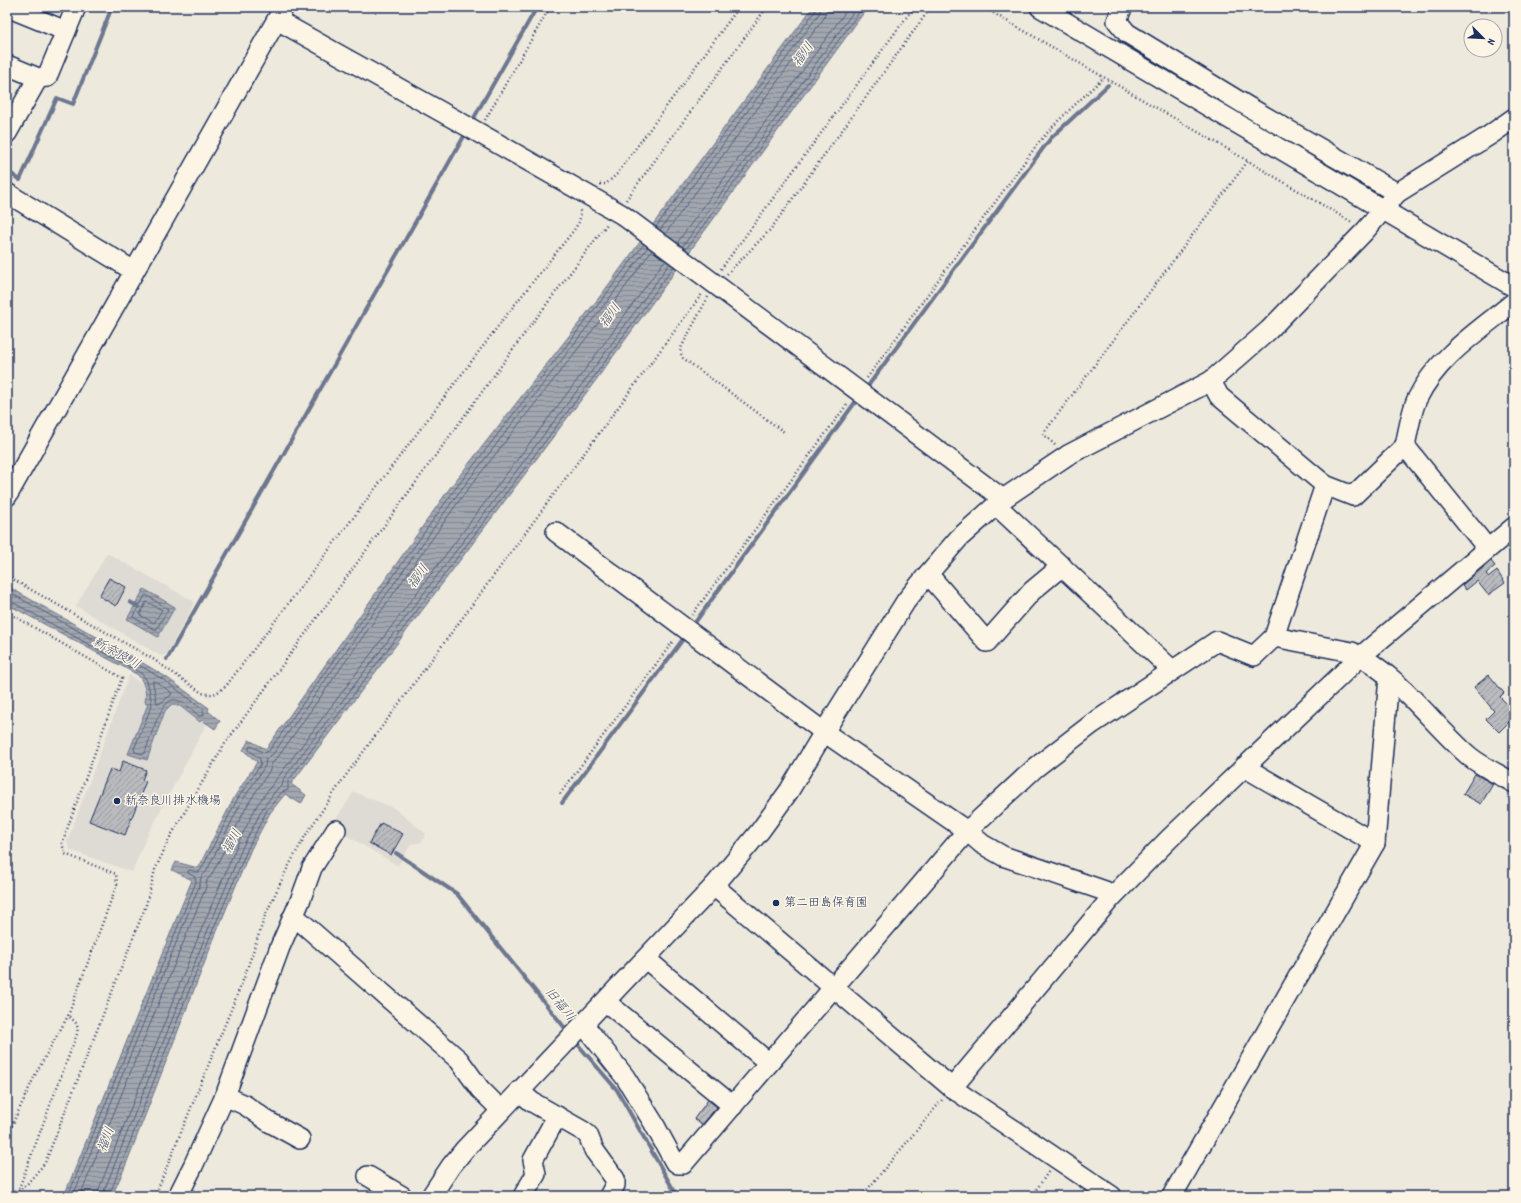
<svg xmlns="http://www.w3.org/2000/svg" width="1521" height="1203" font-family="Dekko,'Klee One',sans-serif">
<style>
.built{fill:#dedbd4}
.water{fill:url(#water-rules);stroke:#6c778f}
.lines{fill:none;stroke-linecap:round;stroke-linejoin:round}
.shore{stroke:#515f7e;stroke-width:1}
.stream{stroke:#6c778f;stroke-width:4}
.building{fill:url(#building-hatch);stroke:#1b2f5e}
.minor-casing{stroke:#1b2f5e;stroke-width:22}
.path{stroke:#1b2f5e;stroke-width:2.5;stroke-dasharray:1 3;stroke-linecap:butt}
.minor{stroke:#fcf5e5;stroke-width:19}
.poi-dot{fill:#1b2f5e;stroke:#fcf5e5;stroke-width:1.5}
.labels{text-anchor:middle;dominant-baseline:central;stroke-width:3;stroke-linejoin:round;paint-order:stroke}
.poi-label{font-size:12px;fill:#1b2f5e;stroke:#fcf5e5;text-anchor:start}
.water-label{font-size:13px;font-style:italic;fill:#445376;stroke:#fcf5e5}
</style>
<defs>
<pattern id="water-rules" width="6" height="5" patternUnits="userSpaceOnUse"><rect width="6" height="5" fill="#a2a7af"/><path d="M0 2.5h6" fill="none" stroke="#838892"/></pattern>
<pattern id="building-hatch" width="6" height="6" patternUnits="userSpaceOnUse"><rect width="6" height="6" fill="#babbbe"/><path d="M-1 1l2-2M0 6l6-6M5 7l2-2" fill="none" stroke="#96989e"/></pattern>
</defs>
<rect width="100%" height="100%" fill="#eee9dd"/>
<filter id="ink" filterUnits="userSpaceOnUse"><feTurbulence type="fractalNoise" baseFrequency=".025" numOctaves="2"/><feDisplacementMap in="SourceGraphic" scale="8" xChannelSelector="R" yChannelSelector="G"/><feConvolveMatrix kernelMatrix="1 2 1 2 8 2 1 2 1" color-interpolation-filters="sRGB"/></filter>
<g filter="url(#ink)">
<g class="built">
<path d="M107 553 195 602 167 654 161 656 76 606Z"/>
<path d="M129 675 172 704 180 706 200 722 202 719 207 723 146 838 132 872 70 850 67 842Z"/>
<path d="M354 792 394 808 426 834 422 842 411 844 398 866 331 826Z"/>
</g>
<g class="water">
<path d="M813 7H868L596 380 291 784 306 795 301 804 285 794 270 813 251 849 213 941 125 1167 112 1196H64L192 880 172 870 176 862 198 868 235 796 257 762 243 750 249 740 266 749 449 489 601 295Z"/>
<path d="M7 586 148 666 166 677 209 708 208 711 220 721 215 729 202 720 200 722 180 706 172 704 165 711 147 760 128 754 148 704 145 702C147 692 144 683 138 675L7 604Z"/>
<path d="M144 589 175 607 158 637 127 619Z"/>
</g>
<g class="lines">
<g class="shore">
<path d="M656 227 815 11 816 7"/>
<path d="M660 230 819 14 821 7"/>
<path d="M665 234 824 18 827 7"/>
<path d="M677 243 849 7"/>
<path d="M682 247 857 7"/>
<path d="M686 249 863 7"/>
<path d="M7 591 146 669 164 680 203 709 204 715 199 716C193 711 185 702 176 700 161 696 149 742 145 753L143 754 135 752 134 749 152 705 149 688 146 679 141 673 10 601 7 600"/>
<path d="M146 595 168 609 156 630 133 617Z"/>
<path d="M147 602 162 610 154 623 140 615Z"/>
<path d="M153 681H155L172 693 171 695 159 704 157 703Z"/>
<path d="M68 1196 196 882 195 877 188 873V871L190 870 198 872 201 870 238 798 261 764 260 759 249 750V747L251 746 264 753 269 751 453 492 604 297 644 244"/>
<path d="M73 1196 200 884 201 877 206 872 242 801 265 766 266 759 273 754 457 495 608 300 648 247"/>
<path d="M80 1196 206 887 207 880 212 874 248 804 270 770 272 763 278 757 461 498 613 304 652 250"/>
<path d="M98 1196 99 1189 199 935 238 843 257 805 584 371 665 260"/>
<path d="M104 1196V1191L205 937 243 846 263 808 277 789 282 786 284 778 589 375 670 263"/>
<path d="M109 1196 209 939 248 848 267 810 282 792 288 790V781L593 378 674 266"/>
</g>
<g class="stream">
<path d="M471 123 537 7"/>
<path d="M7 171 20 180 57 98 73 104 112 7"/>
<path d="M865 390 1044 147 1051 138 1108 85"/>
<path d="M130 602 139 607"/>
<path d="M691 628 859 397"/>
<path d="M167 659 467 131"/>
<path d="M562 803 686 635"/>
<path d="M396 853 457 894 569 1033"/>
<path d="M574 1040 617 1090 677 1196"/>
</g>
</g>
<g class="building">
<path d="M1491 561 1495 566 1486 574 1489 577 1497 571 1505 583 1488 595 1477 581 1466 590 1462 585Z"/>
<path d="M109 578 126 587 116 606 99 596Z"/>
<path d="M1489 675 1504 693 1500 697 1514 711V717L1499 732 1486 719 1494 711 1474 687Z"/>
<path d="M123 761 146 770 142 780 146 781 125 835 89 821 110 769 119 772Z"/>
<path d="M1475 774 1493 784 1481 804 1463 794Z"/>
<path d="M381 823 403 834 391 855 369 843Z"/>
<path d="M708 1100 717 1107 702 1125 694 1119Z"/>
</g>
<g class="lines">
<defs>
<g id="minor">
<path d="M7 7 66 31 76 7"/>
<path d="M1040 7 1514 287"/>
<path d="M1123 7 1121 10 1117 21 1127 33 1247 106 1397 193"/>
<path d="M277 20 472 129 621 214 1003 499"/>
<path d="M7 65 38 78"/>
<path d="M7 133 38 78 47 77 66 31"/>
<path d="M7 193 134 271"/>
<path d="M1211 381 1219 396 1325 485 1353 496 1405 446 1487 548"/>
<path d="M1405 446C1408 432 1411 412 1417 399 1437 357 1480 330 1514 302"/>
<path d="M7 496 284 7"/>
<path d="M996 505 1172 670"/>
<path d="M556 532 824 732 967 831 982 844 1003 856 1105 891 1112 897"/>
<path d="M928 574 987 642 1032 591 1062 566"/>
<path d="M1274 637 1352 652C1397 673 1432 724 1469 756 1481 766 1500 775 1514 783"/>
<path d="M1244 767 1375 843"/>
<path d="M714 886 952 1088 1112 1196"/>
<path d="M292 918 300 921 459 1060 480 1089 501 1110"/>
<path d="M646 959 769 1063"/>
<path d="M606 1002 733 1106"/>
<path d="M584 1025 625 1077 653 1122 674 1161 678 1164H683L967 831 1035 768 1092 724 1217 641 1254 656 1274 637 1325 485"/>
<path d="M952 1088 1112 897 1169 839 1361 656 1514 527"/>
<path d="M519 1091 532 1102 583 1131 588 1135 594 1150 615 1179V1185L609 1196"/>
<path d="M225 1096 245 1105 269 1122 300 1139"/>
<path d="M368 1176 402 1196"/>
<path d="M178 1196 193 1166 225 1096 280 947 300 901 312 868 336 830"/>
<path d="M431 1196 451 1166 465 1149 714 886 760 831 789 791 824 732 906 601 928 574 959 538 1003 499 1068 455 1211 381 1269 330 1365 231 1397 193 1490 135 1514 118"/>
<path d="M523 1196 536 1174 533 1160 557 1116"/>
<path d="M1172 1196 1375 843 1389 677"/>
</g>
</defs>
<use href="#minor" class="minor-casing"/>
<g class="path">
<path d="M983 7 1248 161"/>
<path d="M485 120 550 7"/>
<path d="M600 184H606L617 174 739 7"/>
<path d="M626 200 767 7"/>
<path d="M721 269 914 7"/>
<path d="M727 274 770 230 931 7"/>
<path d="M708 297 682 346 680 352 683 358 784 432"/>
<path d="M867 378 1039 142 1058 121 1104 77"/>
<path d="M1055 445 1043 434 1248 161 1353 223"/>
<path d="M7 576 153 659 202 693C214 696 217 693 226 686L505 317 574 230 579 222 581 213 579 209"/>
<path d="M7 612 122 678 62 843 65 854 116 874 117 884 68 1016 36 1073 7 1136"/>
<path d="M692 615 848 403"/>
<path d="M560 794 674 640"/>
<path d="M1514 909 1512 913 1514 915"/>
<path d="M18 1191 28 1183 45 1163 146 905 155 870 169 839 224 745 525 333 607 224"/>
<path d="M16 1196 77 1034C79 1024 75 1021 68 1016"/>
<path d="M155 1196 244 978 265 916 286 871 305 836 344 778 702 294"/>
<path d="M862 1196 942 1100"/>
<path d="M1032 1196 1049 1171"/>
</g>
<use href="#minor" class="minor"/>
</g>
</g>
<g class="poi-dot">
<circle cx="117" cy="801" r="4"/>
<circle cx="776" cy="903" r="4"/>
</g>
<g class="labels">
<g class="poi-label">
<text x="125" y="801">新奈良川排水機場</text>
<text x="784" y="903">第二田島保育園</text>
</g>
<g class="water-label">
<text transform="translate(804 55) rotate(-54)">福川</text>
<text transform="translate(611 316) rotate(-54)">福川</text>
<text transform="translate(419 577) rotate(-54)">福川</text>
<text transform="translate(116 654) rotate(29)">新奈良川</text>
<text transform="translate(233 842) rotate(-62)">福川</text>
<text transform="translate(559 1005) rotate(51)">旧福川</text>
<text transform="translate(107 1140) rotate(-69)">福川</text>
</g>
</g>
<rect width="1521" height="1203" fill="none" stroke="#fcf5e5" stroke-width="24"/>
<rect x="12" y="12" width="1497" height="1179" fill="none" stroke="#1b2f5e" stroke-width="1.5" filter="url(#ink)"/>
<g transform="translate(1483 38) rotate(114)"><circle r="19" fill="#fcf5e5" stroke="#a2a6af"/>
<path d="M0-3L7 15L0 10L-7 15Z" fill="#1b2f5e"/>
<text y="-6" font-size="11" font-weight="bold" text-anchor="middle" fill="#1b2f5e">N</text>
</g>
</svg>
